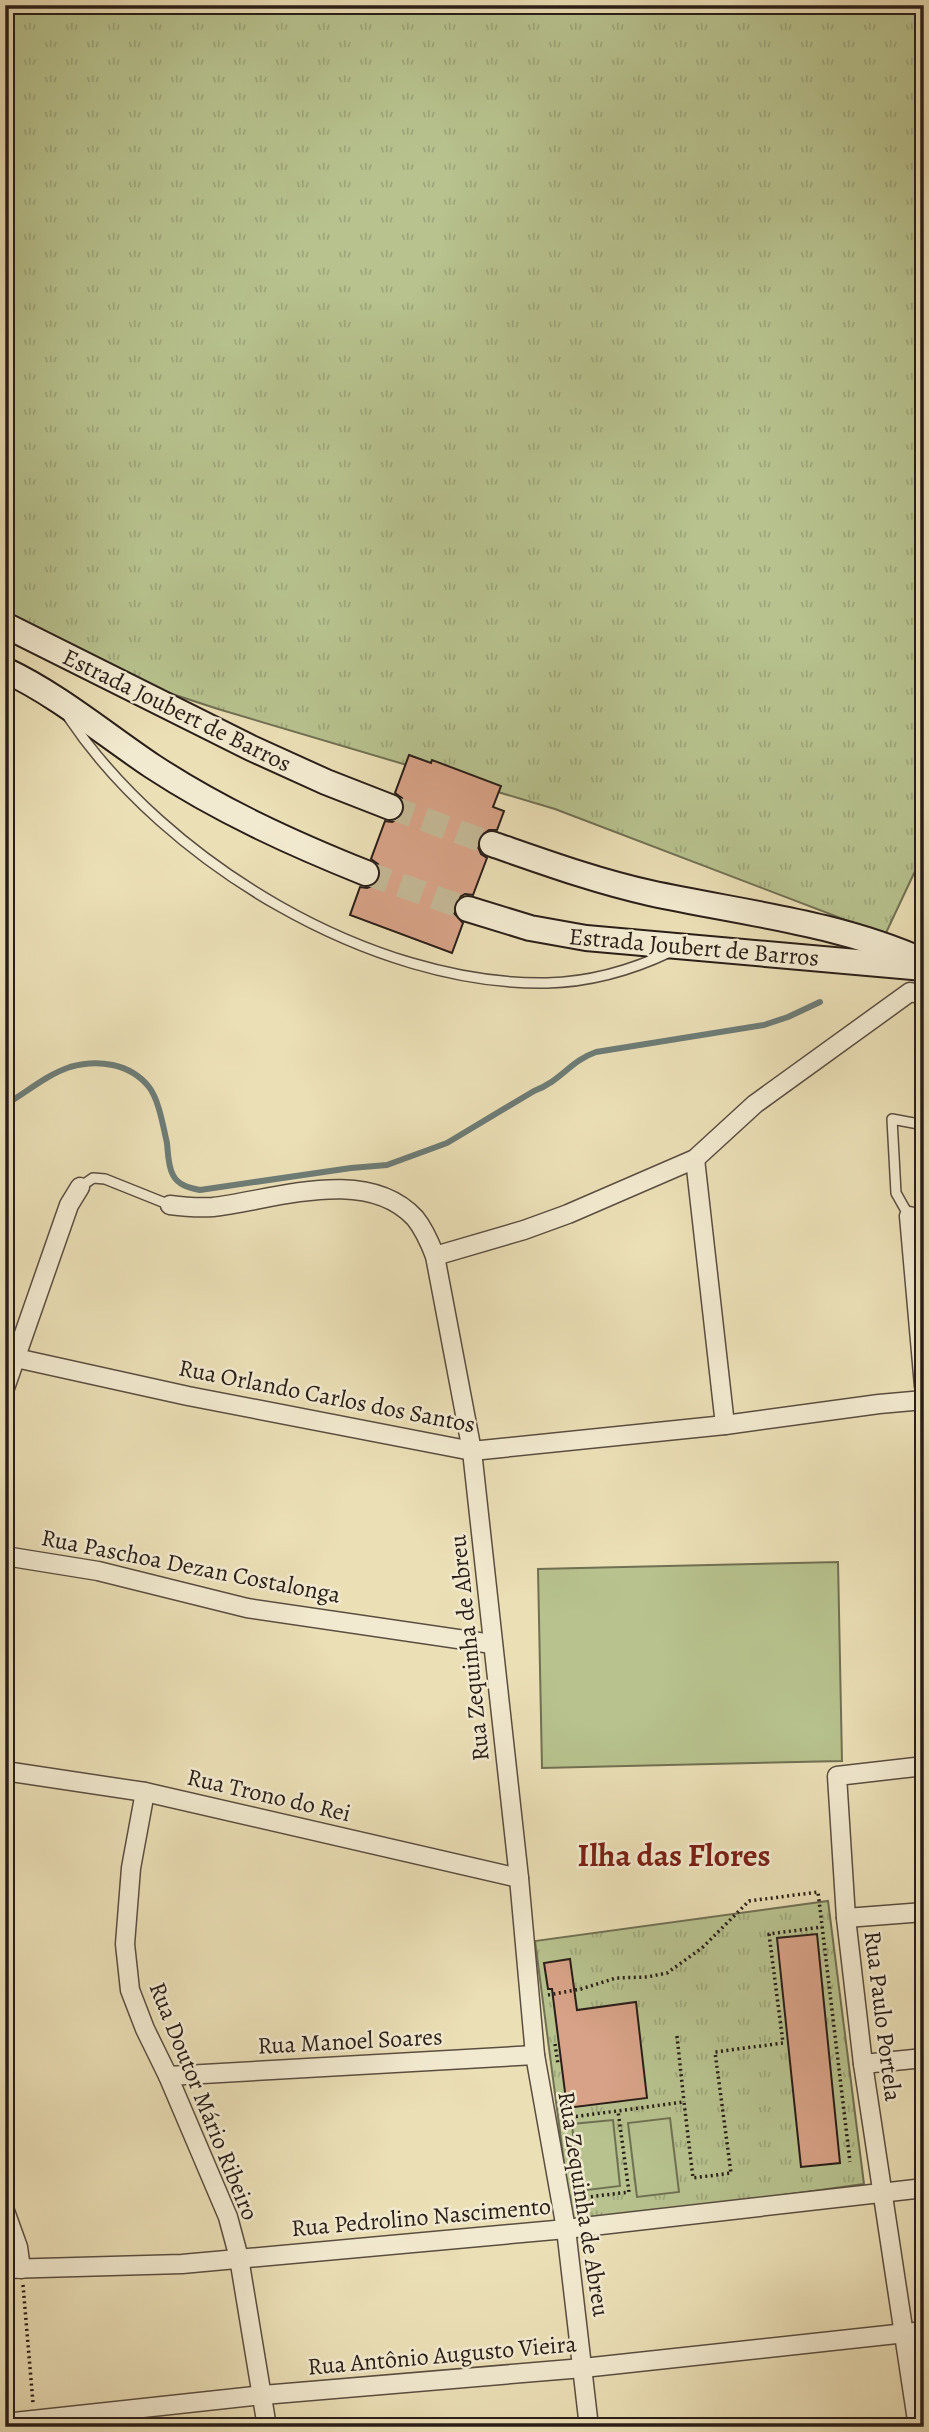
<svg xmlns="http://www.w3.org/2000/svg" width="929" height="2432" font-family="Alegreya,serif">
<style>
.park{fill:url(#park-tufts);stroke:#707053;stroke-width:2}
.pitch{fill:#b7c28e;stroke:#707053;stroke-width:2}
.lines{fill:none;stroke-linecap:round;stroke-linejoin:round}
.stream{stroke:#6d7c76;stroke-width:6}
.building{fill:#d7a287;stroke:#291e18;stroke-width:2}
.secondary-tunnel{stroke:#c4b896;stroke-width:24;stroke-dasharray:24 12;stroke-linecap:butt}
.service-casing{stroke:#5a4e40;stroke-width:12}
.minor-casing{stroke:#5a4e40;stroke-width:21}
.secondary-casing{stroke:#291e18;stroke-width:28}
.path{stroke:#291e18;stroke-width:3.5;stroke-dasharray:2 3.5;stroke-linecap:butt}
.service{stroke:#f2ead0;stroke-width:9}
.minor{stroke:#f2ead0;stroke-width:18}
.secondary{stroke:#f2ead0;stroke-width:24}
.labels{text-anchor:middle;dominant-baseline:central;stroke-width:5;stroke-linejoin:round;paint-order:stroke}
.street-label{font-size:24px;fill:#291e18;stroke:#f2ead0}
.district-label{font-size:32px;font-weight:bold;fill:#7a1f14;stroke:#f2ead0}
</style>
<defs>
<pattern id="park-tufts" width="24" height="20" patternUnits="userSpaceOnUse" patternTransform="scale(1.75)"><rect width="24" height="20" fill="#b7c28e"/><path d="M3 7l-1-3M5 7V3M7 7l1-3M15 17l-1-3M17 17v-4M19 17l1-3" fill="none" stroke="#9da67a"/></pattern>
</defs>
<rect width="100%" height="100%" fill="#ebdfb6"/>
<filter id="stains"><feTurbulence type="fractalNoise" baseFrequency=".00286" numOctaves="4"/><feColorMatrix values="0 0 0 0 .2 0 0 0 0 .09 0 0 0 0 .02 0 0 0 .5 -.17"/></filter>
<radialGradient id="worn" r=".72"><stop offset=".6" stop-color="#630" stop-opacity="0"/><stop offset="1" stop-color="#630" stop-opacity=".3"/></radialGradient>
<g class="park">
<path d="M5 5H924V852L885 935 555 809 218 709 157 689 5 622Z"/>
<path d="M828 1901 864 2184 572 2224 535 1941Z"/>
</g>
<g class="pitch">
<path d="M838 1562 842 1761 542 1768 538 1569Z"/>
<path d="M670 2118 679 2192 637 2197 628 2123Z"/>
<path d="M613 2120 620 2186 579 2191 572 2124Z"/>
</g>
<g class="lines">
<path class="stream" d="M5 1105C27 1092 46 1075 70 1067 97 1059 130 1063 149 1087 159 1100 163 1126 167 1143 168 1153 168 1166 173 1175 178 1185 189 1188 200 1190L351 1168 387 1165 447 1143 534 1091C561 1081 570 1061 596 1052L764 1025 788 1017 820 1002"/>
</g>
<g class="building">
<path d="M409 755 431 763 432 760 501 786 493 807 504 811 497 830H489L478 838V847L481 854 487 858 473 895 465 894 458 898 454 905V913L463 923 452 953 350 915 360 887 367 888 375 885 380 878 378 864 371 859 385 821 392 822 399 819 404 812 402 798 395 793Z"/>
<path d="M817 1934 840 2163 801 2167 777 1938Z"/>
<path d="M570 1959 577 2010 636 2002 647 2098 567 2108 552 1989H548L544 1963Z"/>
</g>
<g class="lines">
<g class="secondary-tunnel">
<path d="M390 807 492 844"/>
<path d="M366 873 468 909"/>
</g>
<defs>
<g id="service">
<path d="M69 718C166 862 371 986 547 983 589 982 632 970 670 952"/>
<path d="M80 1187 93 1178 105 1179 170 1205"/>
<path d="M909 1216 896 1193 892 1119 924 1125"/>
</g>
<g id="minor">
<path d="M695 1159 725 1425"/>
<path d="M170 1205C185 1207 199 1208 213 1207 274 1200 366 1165 415 1218 424 1229 430 1243 435 1256L472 1451 519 1878 535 2055 566 2229 589 2427"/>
<path d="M924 1219 909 1216 924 1386"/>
<path d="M435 1256 524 1230 568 1214 695 1159 755 1104 910 992 924 995"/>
<path d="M16 1358 188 1396 472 1451 725 1425 879 1404 924 1400"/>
<path d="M5 1388 69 1205 80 1187"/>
<path d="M5 1556 98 1571 247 1608 492 1644"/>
<path d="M5 1771 145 1792 519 1878"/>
<path d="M145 1792 131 1868 125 1944 130 1990 145 2029 168 2076 228 2217 239 2258 267 2427"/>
<path d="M846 1918 924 1912"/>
<path d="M863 2064 924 2058"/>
<path d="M168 2076 535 2055"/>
<path d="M5 2211 18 2247 21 2269"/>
<path d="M5 2269 182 2264 566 2229 924 2188"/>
<path d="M5 2423 263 2395 583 2368 924 2331"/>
<path d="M918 2427 863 2064 846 1918 837 1776 924 1766"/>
</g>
<g id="secondary">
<path d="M5 625 251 748 326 782 390 807"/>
<path d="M5 670C58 695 103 733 152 766 219 810 291 843 366 873"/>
<path d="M492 844C544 862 596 881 650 893 742 913 836 922 923 961"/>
<path d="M468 909 530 928 586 938 924 968"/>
</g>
</defs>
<use href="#service" class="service-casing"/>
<use href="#minor" class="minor-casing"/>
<use href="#secondary" class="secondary-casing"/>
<g class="path">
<path d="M548 1995 581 1989 616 1978 647 1977 667 1973 702 1948 749 1901 818 1892 850 2162"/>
<path d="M677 2036 684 2102"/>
<path d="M555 2044 558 2064"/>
<path d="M565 2118 684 2102 693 2178 731 2173 715 2052 783 2043 769 1934 822 1927"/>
<path d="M580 2198 629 2192 618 2111"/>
<path d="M23 2285 33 2403"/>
</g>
<use href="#service" class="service"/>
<use href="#minor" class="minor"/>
<use href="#secondary" class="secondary"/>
</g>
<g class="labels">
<g class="street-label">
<text transform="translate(177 710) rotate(26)">Estrada Joubert de Barros</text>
<text transform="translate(694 947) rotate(5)">Estrada Joubert de Barros</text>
<text transform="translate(327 1396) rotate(11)">Rua Orlando Carlos dos Santos</text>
<text transform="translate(191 1566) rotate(11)">Rua Paschoa Dezan Costalonga</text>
<text transform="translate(469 1648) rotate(-96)">Rua Zequinha de Abreu</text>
<text transform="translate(269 1795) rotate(13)">Rua Trono do Rei</text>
<text transform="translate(883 2016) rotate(83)">Rua Paulo Portela</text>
<text transform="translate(350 2041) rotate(-3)">Rua Manoel Soares</text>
<text transform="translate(204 2101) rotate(68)">Rua Doutor Mário Ribeiro</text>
<text transform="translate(584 2204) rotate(81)">Rua Zequinha de Abreu</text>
<text transform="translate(421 2217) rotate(-5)">Rua Pedrolino Nascimento</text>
<text transform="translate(442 2355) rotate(-5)">Rua Antônio Augusto Vieira</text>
</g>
<g class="district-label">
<text x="674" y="1855">Ilha das Flores</text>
</g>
</g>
<rect width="929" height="2432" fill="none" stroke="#ebdfb6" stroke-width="28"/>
<rect x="7" y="7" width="915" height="2418" fill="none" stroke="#291e18" stroke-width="3.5"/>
<rect x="14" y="14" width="901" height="2404" fill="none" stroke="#291e18" stroke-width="2"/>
<rect width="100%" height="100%" filter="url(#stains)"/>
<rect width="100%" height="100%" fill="url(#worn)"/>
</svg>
